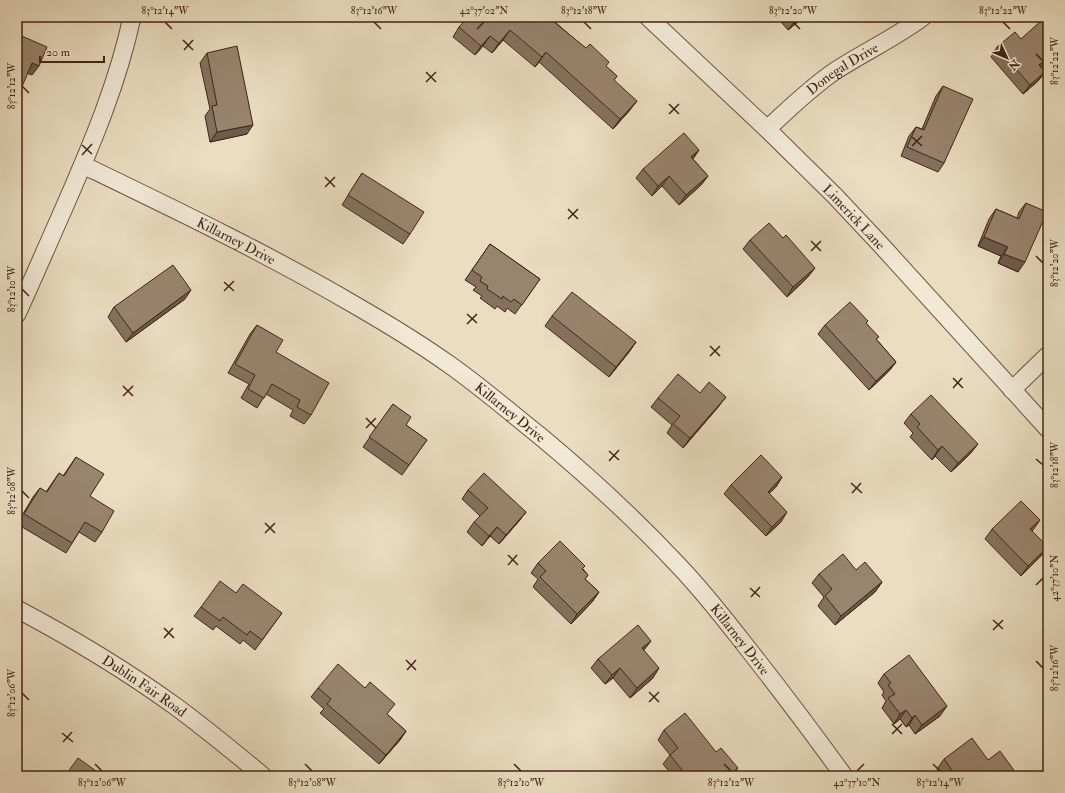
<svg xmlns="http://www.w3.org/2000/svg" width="1065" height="793" font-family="'IM FELL Double Pica',serif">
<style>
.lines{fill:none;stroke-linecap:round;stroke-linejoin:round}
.minor-casing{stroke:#6c5240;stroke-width:19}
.minor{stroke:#f1e9d6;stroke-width:17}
.wall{fill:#84725f;stroke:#422415}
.shaded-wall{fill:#6b5c4d;stroke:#422415}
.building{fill:#99846e;stroke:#422415}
.ticks{fill:none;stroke:#422415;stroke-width:1.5}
.labels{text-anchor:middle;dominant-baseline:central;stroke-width:3;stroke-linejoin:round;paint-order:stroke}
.street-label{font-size:14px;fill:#422415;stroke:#f1e9d6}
.neatline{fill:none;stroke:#422415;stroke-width:1.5}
.ticks-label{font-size:10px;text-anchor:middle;fill:#422415}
</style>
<rect width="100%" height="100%" fill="#eaddc0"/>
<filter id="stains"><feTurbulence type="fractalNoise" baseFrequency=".005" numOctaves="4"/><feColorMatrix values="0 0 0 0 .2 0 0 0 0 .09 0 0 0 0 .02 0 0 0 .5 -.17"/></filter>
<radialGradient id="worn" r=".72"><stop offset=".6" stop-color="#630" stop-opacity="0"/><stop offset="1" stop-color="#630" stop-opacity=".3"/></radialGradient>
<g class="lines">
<defs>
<g id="minor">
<path id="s1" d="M648 17 767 129 835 196 881 245 1048 429"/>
<path id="s2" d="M767 129C789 109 810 88 835 71 864 52 895 38 923 17"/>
<path id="s3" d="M83 165C174 209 266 253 353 304 386 323 419 343 450 365 481 387 510 412 540 436 588 476 635 519 678 565 702 590 724 618 745 645 779 688 812 732 844 776"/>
<path d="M17 314C33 279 48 244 64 208 91 146 118 83 132 17"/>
<path d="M1012 390 1048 355"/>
<path id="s4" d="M17 609C72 638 125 670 175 706 205 728 234 752 263 776"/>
</g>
</defs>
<use href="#minor" class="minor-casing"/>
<use href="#minor" class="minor"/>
</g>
<g class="wall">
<path d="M558 17 555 22 617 76 614 80 630 110 613 129 539 62 535 67 503 40 492 53 483 46 475 55 453 37 459 27Z"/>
<path d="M777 17H804L788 30Z"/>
<path d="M1048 27V61L1041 67 1045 72 1038 81 1023 94 991 57 997 47 1021 39Z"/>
<path d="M207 53 247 134 210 142 205 116 210 109 200 63Z"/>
<path d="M943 86 944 163 938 172 901 156 909 136 916 127 922 129 936 96Z"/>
<path d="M699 150 693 159 708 176 701 185 679 205 662 186 652 196 636 178 643 169Z"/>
<path d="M362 173 410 234 403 244 342 205Z"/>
<path d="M1026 203 1018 272 998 263 1001 256 978 246 989 219 996 209 1017 218 1019 212Z"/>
<path d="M750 240 808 277 787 297 743 249Z"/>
<path d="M490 244 540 279 515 314 507 308 505 312 497 306 495 309 480 298 482 296 473 290 476 287 465 280Z"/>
<path d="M185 299 126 342 108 317 114 307Z"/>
<path d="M552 316 636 342 629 352 609 377 545 326Z"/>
<path d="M868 321 866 323 877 340 896 362 889 371 869 390 818 334 825 325Z"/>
<path d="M257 325 311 415 304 424 290 416 293 410 266 394 257 408 241 398 249 384 228 373 250 334Z"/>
<path d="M700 393 719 406 683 448 667 433 672 425 651 407 658 398Z"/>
<path d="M393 404 406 425 427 440 402 475 363 447Z"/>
<path d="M911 414 971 453 951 472 935 456 932 460 910 437 913 433 904 423Z"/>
<path d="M76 457 90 496 102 532 95 542 79 532 66 553 17 524 33 497 40 488 46 492 59 473 63 476Z"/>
<path d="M782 477 776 487 769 493 781 522 766 536 724 494 731 485Z"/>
<path d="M468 490 526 512 519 521 499 544 490 536 482 546 467 532 474 522 480 516 462 499Z"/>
<path d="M992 529 1033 530 1032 531 1041 556 1021 576 985 539Z"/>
<path d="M538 563 583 569 588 575 585 579 599 592 592 602 571 624 533 587 538 579 531 573Z"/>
<path d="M856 570 882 582 875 592 835 625 818 606 824 597 812 583 819 574Z"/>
<path d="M236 593 282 613 255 650 243 640 240 644 216 626 213 630 194 616 201 607Z"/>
<path d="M644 651 653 678 630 698 613 678 605 684 591 668 598 659Z"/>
<path d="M884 674 940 716 915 734 909 725 906 727 900 719 894 724 882 708 886 701 882 695 884 692 878 683Z"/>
<path d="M318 688 388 715 406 731 400 740 379 764 320 713 324 709 311 697Z"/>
<path d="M664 730 716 752 732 776H673L663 764 670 755 658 740Z"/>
<path d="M944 759 988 760 1018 776H942L937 769Z"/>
</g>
<g class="shaded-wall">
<path d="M800 17H804L788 30 795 21Z"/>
<path d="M510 30 503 40 492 53 499 43Z"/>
<path d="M490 36 483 46 475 55 481 46Z"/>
<path d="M546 52 539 62 535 67 542 57Z"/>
<path d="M1048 58V61L1033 75 1039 65Z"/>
<path d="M32 63 39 66 32 75 26 73Z"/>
<path d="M1045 72 1038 81 1023 94 1030 85Z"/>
<path d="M17 87 21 89 17 95Z"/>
<path d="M637 101 630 110 613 129 620 119Z"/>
<path d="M253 125 247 134 210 142 217 132Z"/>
<path d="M699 150 692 159 691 157Z"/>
<path d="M669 176 662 186 652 196 658 186Z"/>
<path d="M708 176 701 185 679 205 686 195Z"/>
<path d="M984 237 1008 247 1001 256 978 246Z"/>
<path d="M1004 254 1025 262 1018 272 998 263Z"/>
<path d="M815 268 808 277 787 297 793 287Z"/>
<path d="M191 290 185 299 126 342 133 333Z"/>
<path d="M636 342 629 352 609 377 616 367Z"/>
<path d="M896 362 889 371 869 390 876 381Z"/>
<path d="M726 397 719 406 683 448 690 438Z"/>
<path d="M978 444 971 453 951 472 958 463Z"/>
<path d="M942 446 935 456 932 460 938 450Z"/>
<path d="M782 477 776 487 761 501 768 492Z"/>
<path d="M526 512 519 521 499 544 506 535Z"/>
<path d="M787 512 781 522 766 536 772 527Z"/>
<path d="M1040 520 1033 530 1024 539 1030 529Z"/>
<path d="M497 527 490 536 482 546 489 536Z"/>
<path d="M1048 547 1041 556 1021 576 1028 566Z"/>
<path d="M882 582 875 592 835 625 841 616Z"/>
<path d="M599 592 592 602 571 624 577 614Z"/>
<path d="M651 641 644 650 635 658 642 648Z"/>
<path d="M620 668 613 678 605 684 612 675Z"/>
<path d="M659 668 653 678 630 698 637 688Z"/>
<path d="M947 706 940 716 915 734 922 725Z"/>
<path d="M906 710 900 719 894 724 900 714Z"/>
<path d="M915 715 909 725 906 727 912 718Z"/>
<path d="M406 731 400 740 379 764 386 755Z"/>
<path d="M738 768 732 776H728Z"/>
</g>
<g class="building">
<path d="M468 17H558L554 22 586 48 590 44 609 62 606 66 617 76 614 80 637 101 620 119 546 52 542 57 510 30 499 43 490 36 481 46 459 27Z"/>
<path d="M792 17H800L795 21Z"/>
<path d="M1042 20 1048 27V58L1039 65 1045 72 1030 85 997 47 1015 32 1021 39Z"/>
<path d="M17 34 47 47 39 66 32 63 21 89 17 87Z"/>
<path d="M237 46 253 125 217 132 212 106 217 105 207 53Z"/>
<path d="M943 86 973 99 944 163 907 147 916 127 924 130Z"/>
<path d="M684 133 699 150 691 157 708 176 686 195 669 176 658 186 643 169Z"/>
<path d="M362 173 424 212 410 234 348 195Z"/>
<path d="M1026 203 1047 212 1025 262 1004 254 1008 247 984 237 996 209 1019 219Z"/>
<path d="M769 223 783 238 786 235 815 268 793 287 750 240Z"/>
<path d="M490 244 540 279 522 305 514 299 511 302 503 296 502 299 487 289 488 286 480 281 482 277 472 270Z"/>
<path d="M173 265 191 290 133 333 114 307Z"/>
<path d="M572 292 636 342 616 367 552 316Z"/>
<path d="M850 302 868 321 866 323 879 337 876 339 896 362 876 381 825 325Z"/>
<path d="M257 325 283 340 276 352 329 383 311 415 297 407 300 400 272 384 264 398 248 389 255 375 235 364Z"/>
<path d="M678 374 700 393 709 382 726 397 690 438 673 424 680 416 658 398Z"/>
<path d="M931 395 978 444 958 463 942 446 938 450 917 427 920 424 911 414Z"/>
<path d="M393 404 411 417 406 425 427 440 409 465 369 437Z"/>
<path d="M761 455 782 477 768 492 787 512 772 527 731 485Z"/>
<path d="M76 457 104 474 90 496 114 511 102 532 85 522 72 543 24 514 40 488 47 492 59 473 64 476Z"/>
<path d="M484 473 526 512 506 535 497 527 489 536 474 522 488 508 468 490Z"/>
<path d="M1021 501 1040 520 1030 529 1048 547 1028 566 992 529Z"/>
<path d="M560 541 585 566 582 569 588 575 585 579 599 592 577 614 540 577 546 571 538 563Z"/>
<path d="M843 554 856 570 865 562 882 582 841 616 825 596 832 589 819 574Z"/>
<path d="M220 581 236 593 243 584 282 613 262 640 250 631 247 635 223 617 220 621 201 607Z"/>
<path d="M638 625 651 641 642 648 659 668 637 688 620 668 612 675 598 659Z"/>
<path d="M909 655 947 706 922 725 915 715 912 718 906 710 900 714 888 698 895 694 888 685 891 683 884 674Z"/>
<path d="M338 664 365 688 370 682 395 704 387 714 406 731 386 755 327 704 331 699 318 688Z"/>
<path d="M17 679 19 681 17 684Z"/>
<path d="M685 713 716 752 721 748 738 768 728 776H686H687L670 755 678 748 664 730Z"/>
<path d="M972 738 988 760 1000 751 1018 776H956L944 759Z"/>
<path d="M78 758 103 776H65Z"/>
</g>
<path class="ticks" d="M165 22 172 29M374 22 381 29M584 22 591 29M793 22 800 29M1003 22 1010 29M477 29 484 22M183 40 193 50M184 50 193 40M1036 54 1043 61M426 72 436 82M426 82 436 72M22 86 29 93M669 104 679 114M669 114 679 104M912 137 922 146M82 145 92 154M912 146 922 136M82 155 92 144M325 177 335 187M325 187 335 177M568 209 578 219M568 219 578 209M811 241 821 251M811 251 821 241M1036 256 1043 263M224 282 234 291M22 289 29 296M224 291 234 281M467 314 477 323M467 324 477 314M710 346 720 356M710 356 720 346M953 378 963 388M123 386 133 396M953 388 962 378M123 396 133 386M366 418 376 428M366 428 376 418M609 451 619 460M1036 459 1043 465M609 461 619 450M851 483 862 493M22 491 29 498M852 493 861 483M265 523 275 533M265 533 275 523M508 555 518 565M508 565 517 555M1036 585 1043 578M750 588 760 597M751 597 760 587M993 620 1003 629M164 628 174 638M993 630 1003 620M164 638 173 628M406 660 416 670M1036 661 1043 668M407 670 416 660M649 692 659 702M22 693 29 700M649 702 659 692M892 724 902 734M62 733 73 742M892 734 902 724M63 742 72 732M95 764 102 771M305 764 312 771M514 764 521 771M724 764 731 771M933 764 940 771M857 771 864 764"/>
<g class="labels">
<g class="street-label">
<text stroke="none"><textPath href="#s2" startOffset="97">Donegal Drive</textPath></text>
<text stroke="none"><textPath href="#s1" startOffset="287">Limerick Lane</textPath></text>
<text stroke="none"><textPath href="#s3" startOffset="171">Killarney Drive</textPath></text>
<text stroke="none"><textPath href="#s3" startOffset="495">Killarney Drive</textPath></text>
<text stroke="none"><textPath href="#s3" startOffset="819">Killarney Drive</textPath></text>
<text stroke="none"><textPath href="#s4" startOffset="149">Dublin Fair Road</textPath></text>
</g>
</g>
<rect width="1065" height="793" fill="none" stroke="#eaddc0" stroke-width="44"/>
<g transform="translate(1007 58) rotate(134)" stroke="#f1e9d6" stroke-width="3" paint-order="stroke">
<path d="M0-3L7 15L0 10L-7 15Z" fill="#422415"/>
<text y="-6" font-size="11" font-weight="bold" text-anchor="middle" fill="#422415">N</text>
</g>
<path d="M40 56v6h64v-6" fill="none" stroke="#422415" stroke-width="2"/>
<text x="46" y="56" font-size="12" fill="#422415" stroke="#f1e9d6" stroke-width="3" paint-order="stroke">20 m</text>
<rect x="22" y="22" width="1021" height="749" class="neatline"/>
<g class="ticks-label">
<text x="165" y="14">83°12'14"W</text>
<text x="374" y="14">83°12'16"W</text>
<text x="484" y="14">42°37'02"N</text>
<text x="584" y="14">83°12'18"W</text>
<text x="793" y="14">83°12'20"W</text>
<text x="1003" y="14">83°12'22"W</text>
<text transform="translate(1054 61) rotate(-90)" y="4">83°12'22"W</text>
<text transform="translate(11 86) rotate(-90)" y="4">83°12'12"W</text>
<text transform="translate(1054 263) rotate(-90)" y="4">83°12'20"W</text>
<text transform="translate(11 289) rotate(-90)" y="4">83°12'10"W</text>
<text transform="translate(1054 465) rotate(-90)" y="4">83°12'18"W</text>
<text transform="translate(11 491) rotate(-90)" y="4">83°12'08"W</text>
<text transform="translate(1054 578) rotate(-90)" y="4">42°37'10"N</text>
<text transform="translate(1054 668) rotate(-90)" y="4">83°12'16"W</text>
<text transform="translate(11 693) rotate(-90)" y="4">83°12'06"W</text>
<text x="102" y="786">83°12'06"W</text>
<text x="312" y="786">83°12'08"W</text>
<text x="521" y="786">83°12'10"W</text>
<text x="731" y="786">83°12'12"W</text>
<text x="857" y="786">42°37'10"N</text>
<text x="940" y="786">83°12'14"W</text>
</g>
<rect width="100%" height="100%" filter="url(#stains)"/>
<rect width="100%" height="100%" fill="url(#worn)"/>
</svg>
